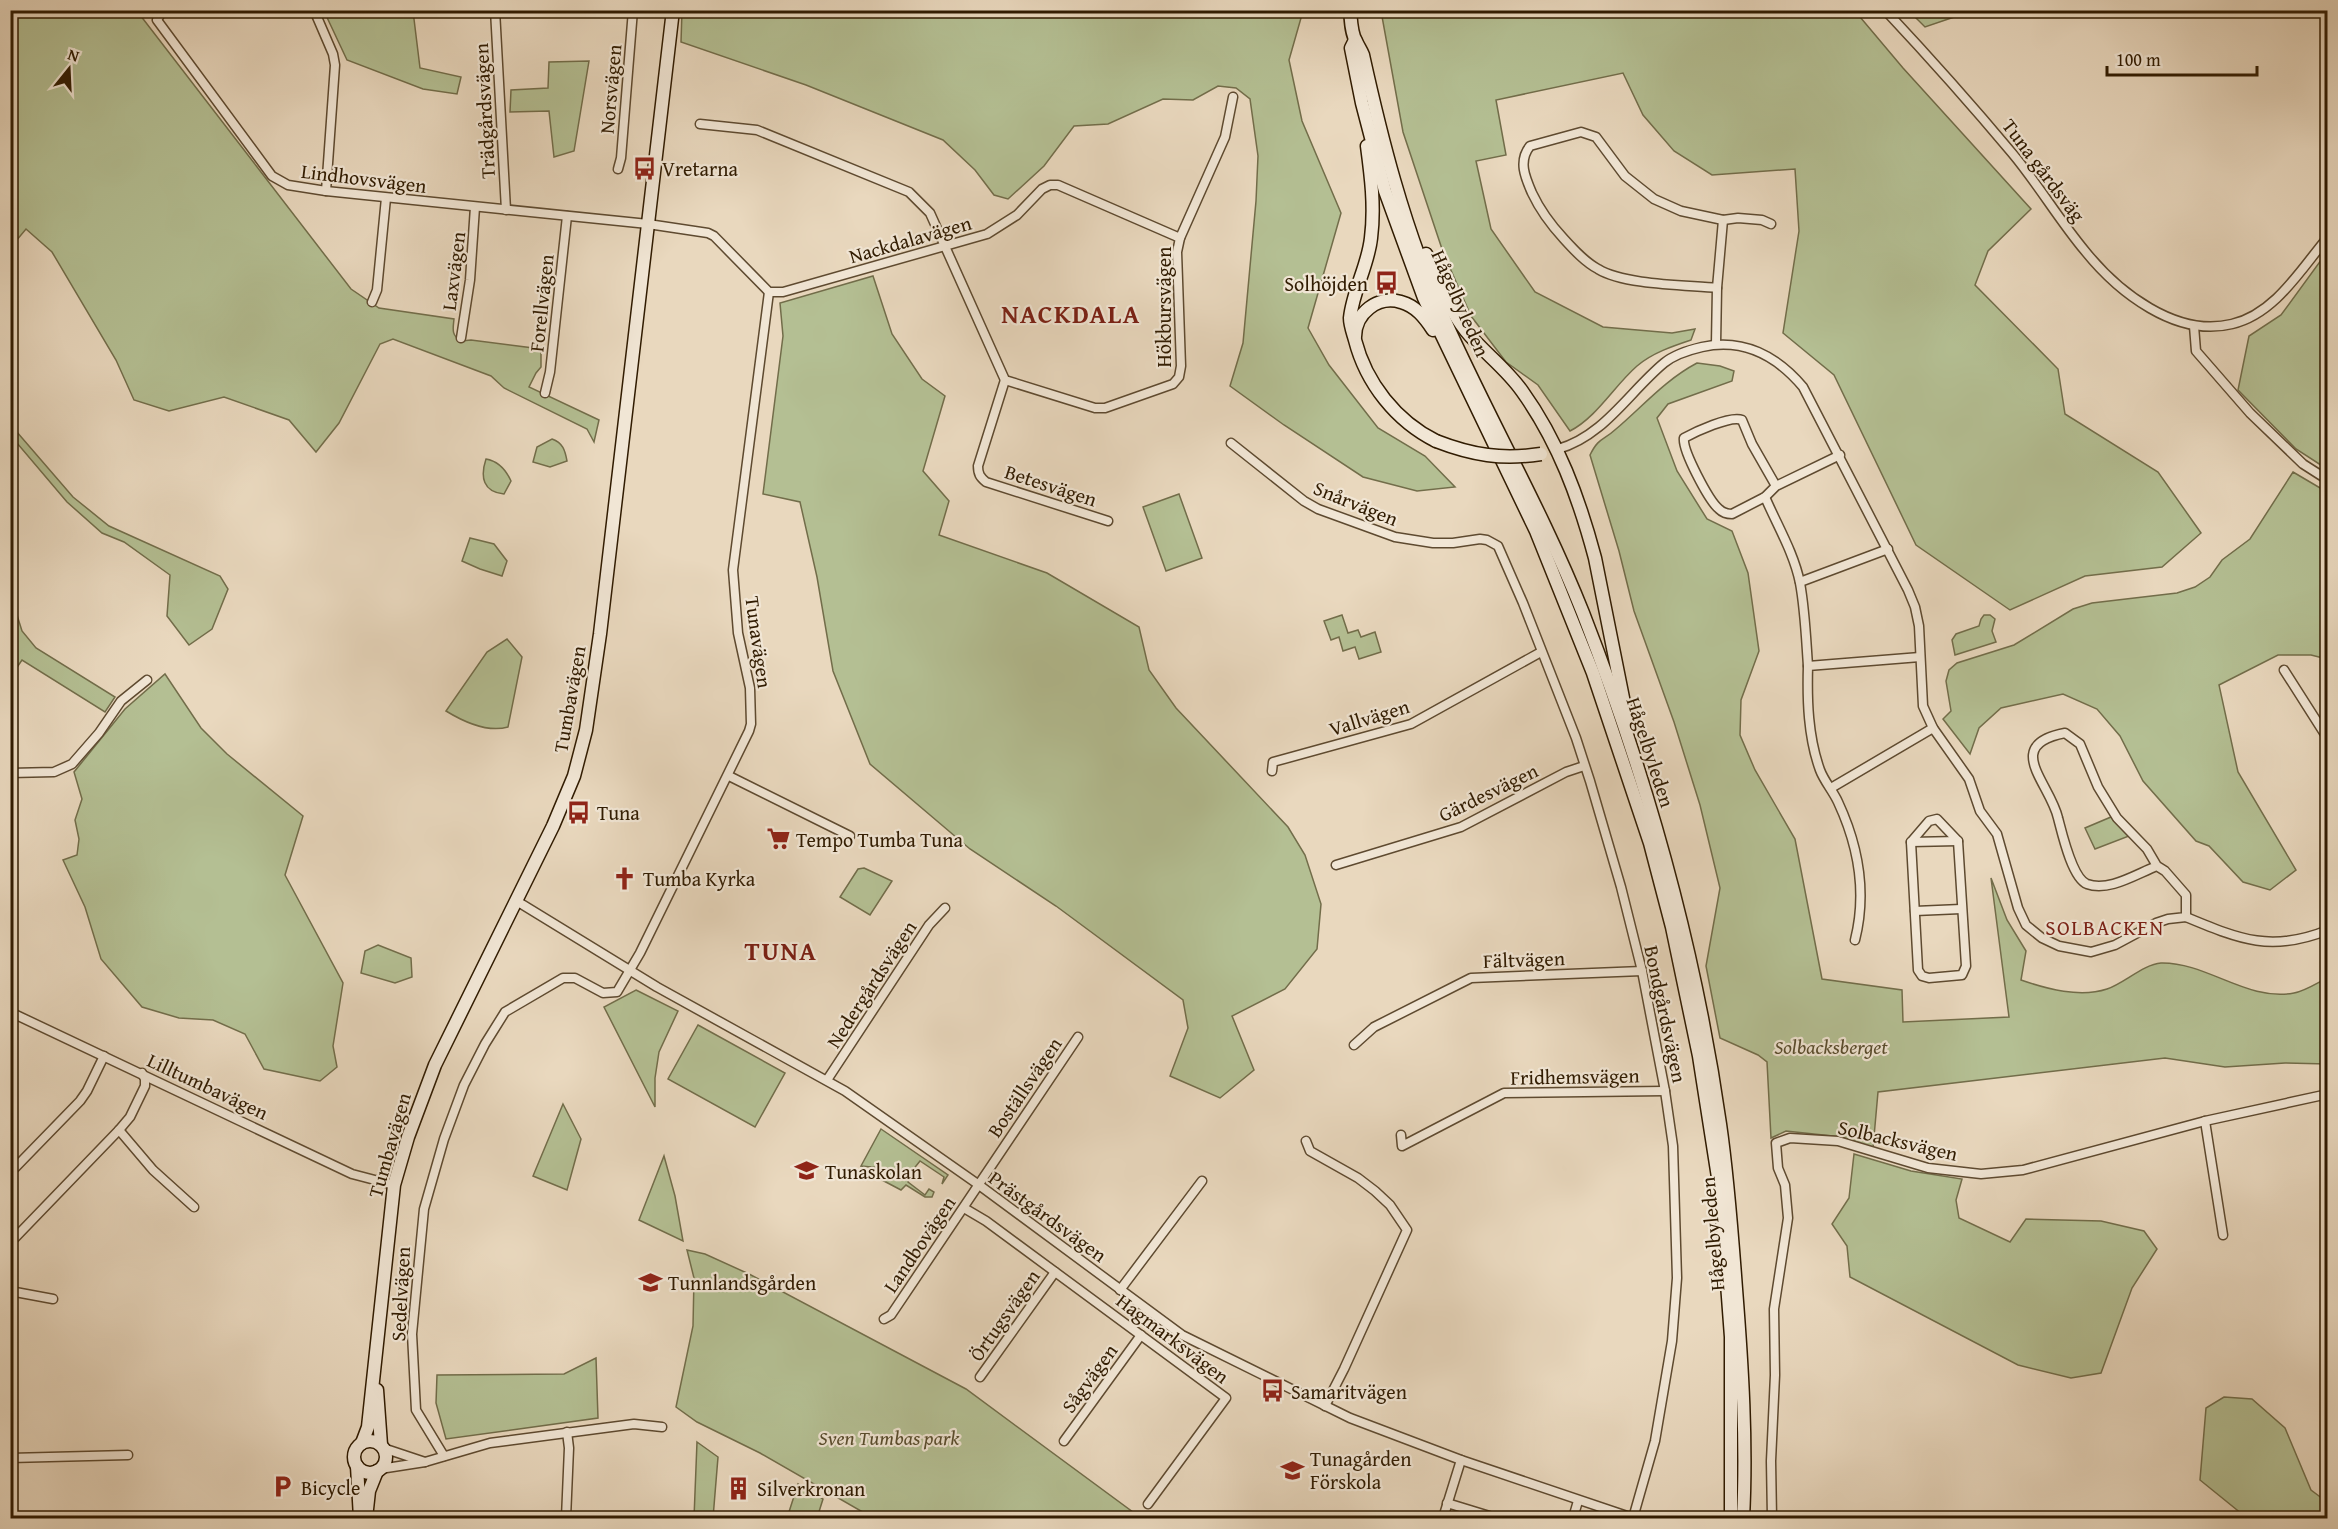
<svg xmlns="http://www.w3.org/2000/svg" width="2338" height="1529" font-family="'Gentium Book Plus',serif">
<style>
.green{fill:#b4bf93;stroke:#726d4a;stroke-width:1.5}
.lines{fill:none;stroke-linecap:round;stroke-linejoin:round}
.street-casing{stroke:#5e4a30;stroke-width:11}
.secondary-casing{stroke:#301b01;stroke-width:15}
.street{stroke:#f1e6d5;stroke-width:8}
.secondary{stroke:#f1e6d5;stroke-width:12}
.secondary-bridge-casing{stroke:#301b01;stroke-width:15;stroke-linecap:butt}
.secondary-bridge{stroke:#f1e6d5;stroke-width:12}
.labels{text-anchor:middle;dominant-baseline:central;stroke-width:4.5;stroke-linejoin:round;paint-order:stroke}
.street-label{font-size:20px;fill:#301b01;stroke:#f1e6d5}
.poi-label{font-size:20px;fill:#301b01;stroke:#f1e6d5;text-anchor:start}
.park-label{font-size:20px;font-style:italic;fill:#584c2d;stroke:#f1e6d5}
.neighbourhood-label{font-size:21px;letter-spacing:1.5px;fill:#7a1f14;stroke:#f1e6d5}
.district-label{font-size:26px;font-weight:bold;letter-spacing:1.5px;fill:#7a1f14;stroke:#f1e6d5}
</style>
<rect width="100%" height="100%" fill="#e9d8be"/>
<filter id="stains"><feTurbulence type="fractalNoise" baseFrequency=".00333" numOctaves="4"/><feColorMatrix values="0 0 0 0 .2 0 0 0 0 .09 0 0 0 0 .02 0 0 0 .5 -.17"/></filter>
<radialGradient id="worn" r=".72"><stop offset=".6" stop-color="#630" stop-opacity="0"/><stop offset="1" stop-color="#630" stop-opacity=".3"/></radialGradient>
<g class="green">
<path d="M11 11H55L67 17 91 15 94 11H137L351 289 379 308 454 319C453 329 451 335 461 341L471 340 541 349V367L536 373 529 387 599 420 594 442 587 429 504 388 491 376 393 339 380 344 339 423 316 452 289 420 224 397 169 411 134 400 116 360 52 252 26 229 11 247Z"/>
<path d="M324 11H413L420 68 461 77 457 94 423 89 347 60Z"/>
<path d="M682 11H1303L1289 60 1302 121 1341 213 1308 328 1329 365 1378 428 1425 456 1455 487 1417 491 1363 477 1284 425 1230 386 1243 343 1256 201 1258 156 1250 99 1236 88 1218 86 1193 100 1163 99 1108 124 1074 126 1044 166 1008 199 994 195 975 170 943 140 806 85 681 42Z"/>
<path d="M1381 11H1855L1903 68 2031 209 1988 251 1975 285 2058 369 2065 414 2158 472 2201 533 2162 567 2085 576 2010 610 1916 545 1834 375 1783 333 1799 231 1795 169 1712 175 1674 151 1643 115 1623 73 1496 100 1506 155 1476 161 1491 229 1535 292 1603 327 1672 333 1695 329 1691 340C1673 346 1652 353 1637 366 1614 386 1597 417 1570 431L1538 385 1506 362 1471 316 1443 252 1403 132Z"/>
<path d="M1909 11H1957L1960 15 1925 27Z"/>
<path d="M589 61 574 151 554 157 549 111 510 112 511 90 548 88 549 62Z"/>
<path d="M2327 252V469L2296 449 2238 390 2249 336 2281 315Z"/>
<path d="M873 276 892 334 922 379 945 396 923 471 949 501 939 535 1047 573 1139 627 1149 670 1176 708 1288 827 1305 855 1321 904 1317 949 1285 989 1232 1016 1254 1070 1220 1098 1170 1076 1188 1028 1183 1000 1056 906 970 849 870 764 833 671 817 577 800 502 763 494 783 336 780 303Z"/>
<path d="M1697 363 1720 366 1734 371 1732 381 1668 404 1657 418 1677 471 1707 519 1732 531 1748 573 1759 651 1741 700 1740 735 1755 770 1795 839 1822 979 1902 990 1903 1022 2009 1017 1991 878 2007 920 2026 951 2021 980C2047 989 2080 998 2107 989 2123 984 2144 964 2161 963 2207 962 2247 1002 2294 993 2305 991 2317 983 2327 978V1064L2285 1063 2225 1067 2165 1058 1878 1092 1873 1148 1842 1137 1786 1131 1771 1138 1767 1062 1758 1055 1720 1038 1706 966 1720 888 1700 805 1674 722 1634 611 1619 551 1590 455C1599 437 1603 441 1616 429 1643 406 1665 380 1697 363Z"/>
<path d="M10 424 73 497 109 526 220 576 228 589 212 629 189 645 167 616 170 575 124 542 102 533 67 502 11 436Z"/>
<path d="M552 439C563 443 565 450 567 461L550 467 533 462 537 447Z"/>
<path d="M486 459C498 461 506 470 511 481L504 494C483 492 480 477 486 459Z"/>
<path d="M2293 472 2327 492V659L2311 655H2278L2219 685 2238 772 2296 870 2270 890 2243 882 2209 846 2196 841 2143 781 2120 736 2097 709 2063 694 2001 708 1979 728 1970 754 1943 719 1951 711 1946 681 1949 670 1957 663 2014 645 2073 609 2092 603 2177 593 2195 587 2210 577 2222 560 2250 539Z"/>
<path d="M1179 494 1202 558 1166 571 1143 507Z"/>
<path d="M470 538 494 544 507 561 502 576 480 569 462 561Z"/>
<path d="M11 596 22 631 36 648 115 697 105 712 22 660 11 676Z"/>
<path d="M1342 615 1348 633 1358 630 1361 637 1375 632 1381 652 1359 659 1355 647 1343 651 1339 637 1331 640 1324 621Z"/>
<path d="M1984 615H1990L1995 619 1992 631 1996 642 1955 655 1952 640 1956 634 1979 626 1981 619Z"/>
<path d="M507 639 522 657 508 727C487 733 464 722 446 711L487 652Z"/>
<path d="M165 674 201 728 227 754 303 816 285 875 343 983 333 1046 337 1067 320 1081 264 1069 245 1034 213 1020 179 1018 142 1007 101 959 85 907 63 860 77 855 79 839 75 820 82 799 74 772 125 709Z"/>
<path d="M2111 817 2129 836 2095 849 2085 828Z"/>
<path d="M864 868 892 881 870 915 840 897 858 869Z"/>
<path d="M378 945 411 958 412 977 395 983 361 973 365 951Z"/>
<path d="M636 990 678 1011 659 1052 655 1078V1107L604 1007Z"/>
<path d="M698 1025 785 1073 755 1127 668 1079Z"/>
<path d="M563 1104 581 1139 567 1190 533 1176Z"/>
<path d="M881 1129 948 1175 942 1184 944 1177 920 1161 912 1171 861 1166Z"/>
<path d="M1854 1154 1911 1171 1962 1179 1956 1200 1959 1218 2010 1242 2026 1219 2101 1221 2144 1231 2157 1249 2132 1288 2101 1373 2071 1378 2018 1365 1850 1277 1847 1246 1832 1224 1849 1198Z"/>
<path d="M664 1156 675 1196 683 1241 639 1220Z"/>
<path d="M863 1170 911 1175 908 1182 925 1195 929 1189 934 1192 932 1197H925L906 1185 901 1190Z"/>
<path d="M687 1250 705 1254 749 1274 966 1389 1141 1518H873L760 1453 697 1422 676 1407 693 1326 694 1278Z"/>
<path d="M596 1358 598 1418 446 1439 436 1403 437 1375 564 1374Z"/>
<path d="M2224 1397 2252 1399 2285 1428 2311 1490 2327 1502V1518H2247L2200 1480 2206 1408Z"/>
<path d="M697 1442 718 1457 713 1518H694Z"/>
<path d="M798 1484 823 1499 817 1518H787Z"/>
</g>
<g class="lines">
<defs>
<g id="street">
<path d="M163 10 157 20 272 176 288 185 326 191 648 224 708 233 714 236 769 292H783L987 234 1017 215 1042 189 1050 185H1058L1180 238"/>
<path d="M314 10 333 54 335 65 326 191"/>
<path d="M495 10 506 210"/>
<path d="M1885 10C1929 57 1971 104 2012 153 2038 184 2059 220 2085 251 2118 292 2176 338 2232 324 2275 314 2301 269 2328 237"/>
<path d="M700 124 757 130 909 192 930 213 1005 380 1095 408H1105L1173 384 1179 377 1181 366 1177 252 1180 238 1225 137 1233 97"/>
<path d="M618 169 621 158 633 10"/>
<path d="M1717 288C1685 285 1624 285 1598 269 1585 262 1574 250 1564 239 1551 225 1540 210 1532 193 1525 177 1518 161 1530 146L1581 132 1596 137 1625 176 1654 199 1681 211 1723 220 1738 218 1762 220 1771 224"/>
<path d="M372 302 377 290 386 198"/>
<path d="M2194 326 2196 351 2250 413 2303 464 2328 480"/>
<path d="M461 338 470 280 475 207"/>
<path d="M1716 344 1717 288 1723 220"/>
<path d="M1005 380 978 466C978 474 980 477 986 482L1108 521"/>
<path d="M545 393 550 372 567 216"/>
<path d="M1231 443 1304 501 1318 509 1395 537 1433 543H1453L1480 539 1487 540 1498 546 1523 603 1576 738 1590 781 1621 887 1642 971 1665 1091 1673 1146 1677 1278 1672 1341 1655 1441 1633 1518"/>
<path d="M1558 449C1604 436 1629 392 1664 363 1675 354 1689 350 1702 347 1743 338 1777 356 1803 387L1908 590 1915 607 1919 626 1923 706 1933 728 1969 779 1980 811 1997 834 2018 908 2026 925 2042 938 2059 946 2091 952 2115 945 2156 923 2168 919 2186 917V895L2165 871 2157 866C2136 874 2109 892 2087 884 2072 878 2062 833 2058 818 2050 783 2002 745 2065 733L2080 744 2098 787 2117 818 2147 849 2157 866"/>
<path d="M1776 486 1765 497 1732 514C1727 514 1723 513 1719 509 1709 501 1682 450 1684 438 1695 432 1731 415 1742 420L1752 444 1776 486 1840 455"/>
<path d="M1765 497C1777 525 1794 553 1800 583 1805 610 1806 638 1808 666"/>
<path d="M1800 582 1888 549"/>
<path d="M2284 670 2328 739"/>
<path d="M1272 771 1273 762 1411 724 1541 652"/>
<path d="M10 773 54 772 72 764 99 733 121 701 147 680"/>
<path d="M729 776 850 836"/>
<path d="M1831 788 1933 728"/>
<path d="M1937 819 1958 841 1966 966 1962 975 1929 978 1922 976 1918 970 1911 842 1929 821Z"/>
<path d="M1911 842 1958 841"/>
<path d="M1336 865 1461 827 1566 772 1584 766"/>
<path d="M515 900 657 987 845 1091 979 1185 1182 1335 1350 1418 1461 1460 1633 1518"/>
<path d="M1915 911 1961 909"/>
<path d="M2186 917C2239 939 2271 953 2328 930"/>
<path d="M1855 940C1867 892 1859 847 1838 802 1833 791 1824 781 1820 770 1808 737 1807 700 1808 666L1920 657"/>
<path d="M10 1012 352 1174 394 1185"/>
<path d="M1354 1045 1374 1027 1471 978 1642 971"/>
<path d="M827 1080 929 925 945 908"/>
<path d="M2205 1121 2223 1235"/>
<path d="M119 1130 153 1170 194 1207"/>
<path d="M1401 1135 1402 1146 1504 1093 1665 1091"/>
<path d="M1306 1141 1310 1151 1358 1178 1375 1191 1390 1205 1407 1230 1344 1369 1325 1406"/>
<path d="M10 1173 80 1101 87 1091 104 1056"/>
<path d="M964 1208 986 1221 1226 1398 1148 1504"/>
<path d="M10 1243 119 1130 130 1117 145 1086V1079L142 1073"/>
<path d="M1120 1290 1202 1181"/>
<path d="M10 1291 53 1299"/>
<path d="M884 1319 891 1315 1078 1037"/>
<path d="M980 1377 1055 1272"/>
<path d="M1064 1441 1141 1335"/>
<path d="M444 1456 416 1410 412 1334 424 1209 444 1139 464 1085 485 1044 505 1012 563 978H575L603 993 617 992 640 953 749 731 751 724 750 688 738 633 733 570 769 292"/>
<path d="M10 1458 128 1455"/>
<path d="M425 1462 490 1443 634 1424 662 1427"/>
<path d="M380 1469 425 1462 383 1448"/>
<path d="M1447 1503 1496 1518"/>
<path d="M566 1518 569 1448 567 1432"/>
<path d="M1443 1518 1461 1460"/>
<path d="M1573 1518 1578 1501"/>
<path d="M1772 1518 1771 1461 1775 1375 1774 1309 1788 1218 1785 1185 1778 1168 1776 1143 1790 1138 1838 1141 1928 1168 1981 1174 2023 1170 2205 1121 2328 1094"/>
</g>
<g id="secondary">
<path d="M1350 10C1351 20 1351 33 1356 41 1358 46 1361 50 1363 55 1382 141 1403 223 1438 305 1483 409 1541 507 1583 613 1647 777 1695 949 1720 1124 1728 1179 1732 1234 1736 1289 1742 1365 1747 1443 1743 1518"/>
<path d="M1355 40 1351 48 1362 103 1385 191 1424 298 1536 531 1593 673 1650 843 1672 927 1699 1056 1720 1190 1731 1337V1518"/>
<path d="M1367 146C1371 176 1375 207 1371 238 1368 266 1353 290 1350 318 1350 325 1353 333 1355 340 1366 383 1396 421 1436 441"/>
<path d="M1426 254C1438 280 1448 308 1466 331 1483 352 1506 368 1522 391 1558 441 1579 498 1595 558L1627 718"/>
<path d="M1355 337C1355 313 1378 295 1401 302 1416 306 1425 318 1433 330"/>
<path d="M377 1390 381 1445"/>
<circle cx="370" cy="1457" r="16"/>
<path d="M362 1443 368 1427 394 1185 408 1137 435 1065 553 826 574 776 586 730 600 634 673 10"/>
<path d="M357 1466 360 1518"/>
<path d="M366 1518 369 1491 377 1471"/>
</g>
</defs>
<use href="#street" class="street-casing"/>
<use href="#secondary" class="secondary-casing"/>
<use href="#street" class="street"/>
<use href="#secondary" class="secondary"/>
<defs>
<path id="secondary-bridge" d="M1436 441C1472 455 1502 460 1541 454"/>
</defs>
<use href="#secondary-bridge" class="secondary-bridge-casing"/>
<use href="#secondary-bridge" class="secondary-bridge"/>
</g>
<defs>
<symbol id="bus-bare" viewBox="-9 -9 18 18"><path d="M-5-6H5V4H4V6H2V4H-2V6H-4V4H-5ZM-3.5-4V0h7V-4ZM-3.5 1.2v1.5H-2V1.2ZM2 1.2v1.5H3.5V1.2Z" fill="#8f2418" stroke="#f1e6d5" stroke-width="2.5" paint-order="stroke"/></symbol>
<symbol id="supermarket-bare" viewBox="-9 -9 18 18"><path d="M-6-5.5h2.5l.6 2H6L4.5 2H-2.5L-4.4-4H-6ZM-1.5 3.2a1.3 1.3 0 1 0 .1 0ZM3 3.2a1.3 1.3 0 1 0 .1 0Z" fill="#8f2418" stroke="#f1e6d5" stroke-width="2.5" paint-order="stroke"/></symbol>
<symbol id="church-bare" viewBox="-9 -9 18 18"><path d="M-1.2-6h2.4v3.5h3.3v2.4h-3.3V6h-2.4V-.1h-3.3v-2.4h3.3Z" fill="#8f2418" stroke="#f1e6d5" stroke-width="2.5" paint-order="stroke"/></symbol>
<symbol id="school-bare" viewBox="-9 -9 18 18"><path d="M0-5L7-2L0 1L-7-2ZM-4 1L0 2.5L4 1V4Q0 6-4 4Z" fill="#8f2418" stroke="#f1e6d5" stroke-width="2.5" paint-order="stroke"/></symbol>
<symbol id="parking-bare" viewBox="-9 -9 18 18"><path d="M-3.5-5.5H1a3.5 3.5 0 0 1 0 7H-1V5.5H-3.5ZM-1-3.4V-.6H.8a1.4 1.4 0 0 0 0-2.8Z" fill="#8f2418" stroke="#f1e6d5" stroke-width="2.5" paint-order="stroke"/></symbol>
<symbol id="building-bare" viewBox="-9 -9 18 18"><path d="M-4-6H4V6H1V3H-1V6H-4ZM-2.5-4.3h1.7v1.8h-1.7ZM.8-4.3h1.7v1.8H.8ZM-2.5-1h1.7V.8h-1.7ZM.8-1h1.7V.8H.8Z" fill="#8f2418" stroke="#f1e6d5" stroke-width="2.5" paint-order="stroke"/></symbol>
</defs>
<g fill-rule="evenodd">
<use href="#bus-bare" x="628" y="152" width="33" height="33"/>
<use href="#bus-bare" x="1370" y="266" width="33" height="33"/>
<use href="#bus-bare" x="562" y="796" width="33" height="33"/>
<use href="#supermarket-bare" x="762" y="822" width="33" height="33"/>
<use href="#church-bare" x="608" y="862" width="33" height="33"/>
<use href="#school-bare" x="790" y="1154" width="33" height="33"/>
<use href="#school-bare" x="634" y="1266" width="33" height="33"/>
<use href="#bus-bare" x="1256" y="1374" width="33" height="33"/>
<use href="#school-bare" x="1276" y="1454" width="33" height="33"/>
<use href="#parking-bare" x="266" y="1470" width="33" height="33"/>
<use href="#building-bare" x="722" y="1472" width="33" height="33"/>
</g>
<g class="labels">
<g class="street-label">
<text transform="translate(610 89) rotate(-85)">Norsvägen</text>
<text transform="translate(484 111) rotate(-93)">Trädgårdsvägen</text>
<text transform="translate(2044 170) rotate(53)">Tuna gårdsväg</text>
<text transform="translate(364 178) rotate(7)">Lindhovsvägen</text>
<text transform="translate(910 239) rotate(-16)">Nackdalavägen</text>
<text transform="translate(453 271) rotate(-83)">Laxvägen</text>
<text transform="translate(541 303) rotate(-84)">Forellvägen</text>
<text transform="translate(1461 303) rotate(66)">Hågelbyleden</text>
<text transform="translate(1163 307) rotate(-90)">Hökbursvägen</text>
<text transform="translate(1051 485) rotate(18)">Betesvägen</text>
<text transform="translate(1356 503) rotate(22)">Snårvägen</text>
<text transform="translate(759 642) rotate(82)">Tunavägen</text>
<text transform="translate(569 699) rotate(-80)">Tumbavägen</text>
<text transform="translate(1369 717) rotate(-17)">Vallvägen</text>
<text transform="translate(1651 752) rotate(72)">Hågelbyleden</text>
<text transform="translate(1488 792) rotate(-26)">Gärdesvägen</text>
<text transform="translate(1524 959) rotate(-2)">Fältvägen</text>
<text transform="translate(871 984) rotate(-57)">Nedergårdsvägen</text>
<text transform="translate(1666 1014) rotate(78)">Bondgårdsvägen</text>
<text transform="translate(1575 1076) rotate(-1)">Fridhemsvägen</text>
<text transform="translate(208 1086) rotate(25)">Lilltumbavägen</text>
<text transform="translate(1024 1087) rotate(-56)">Boställsvägen</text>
<text transform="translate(1898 1140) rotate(13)">Solbacksvägen</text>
<text transform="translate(389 1145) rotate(-74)">Tumbavägen</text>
<text transform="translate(1048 1216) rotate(36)">Prästgårdsvägen</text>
<text transform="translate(1712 1234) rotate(-95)">Hågelbyleden</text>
<text transform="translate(919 1244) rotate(-56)">Landbovägen</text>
<text transform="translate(400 1294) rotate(-87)">Sedelvägen</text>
<text transform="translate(1004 1315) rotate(-55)">Örtugsvägen</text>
<text transform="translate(1173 1338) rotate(37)">Hagmarksvägen</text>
<text transform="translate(1089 1378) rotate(-54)">Sågvägen</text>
</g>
<g class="poi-label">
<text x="662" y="168">Vretarna</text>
<text x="1368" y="283" text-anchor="end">Solhöjden</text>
<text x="597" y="812">Tuna</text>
<text x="796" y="839">Tempo Tumba Tuna</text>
<text x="643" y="878">Tumba Kyrka</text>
<text x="825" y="1171">Tunaskolan</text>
<text x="668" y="1282">Tunnlandsgården</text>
<text x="1291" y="1391">Samaritvägen</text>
<text x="1310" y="1458">Tunagården<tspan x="1310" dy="23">Förskola</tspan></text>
<text x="301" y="1487">Bicycle</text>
<text x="757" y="1488">Silverkronan</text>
</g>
<g class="park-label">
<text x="1831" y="1046">Solbacksberget</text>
<text x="889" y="1437">Sven Tumbas park</text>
</g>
<g class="neighbourhood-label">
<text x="2105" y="927">SOLBACKEN</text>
</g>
<g class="district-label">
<text x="1071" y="313">NACKDALA</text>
<text x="781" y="950">TUNA</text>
</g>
</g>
<rect width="2338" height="1529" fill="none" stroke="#e9d8be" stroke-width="36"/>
<rect x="12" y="12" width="2314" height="1505" fill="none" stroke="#301b01" stroke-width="3"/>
<rect x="18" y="18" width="2302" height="1493" fill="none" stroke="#301b01" stroke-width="1.5"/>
<g transform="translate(69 69) rotate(18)" stroke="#f1e6d5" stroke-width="4.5" paint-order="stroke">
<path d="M0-4.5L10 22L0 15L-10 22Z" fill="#301b01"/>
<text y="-9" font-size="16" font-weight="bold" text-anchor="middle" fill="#301b01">N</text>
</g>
<path d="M2107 66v9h150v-9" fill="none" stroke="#301b01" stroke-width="3"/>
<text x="2116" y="66" font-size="18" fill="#301b01" stroke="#f1e6d5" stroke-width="4.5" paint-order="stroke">100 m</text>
<rect width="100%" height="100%" filter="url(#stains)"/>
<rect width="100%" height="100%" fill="url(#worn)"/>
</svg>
